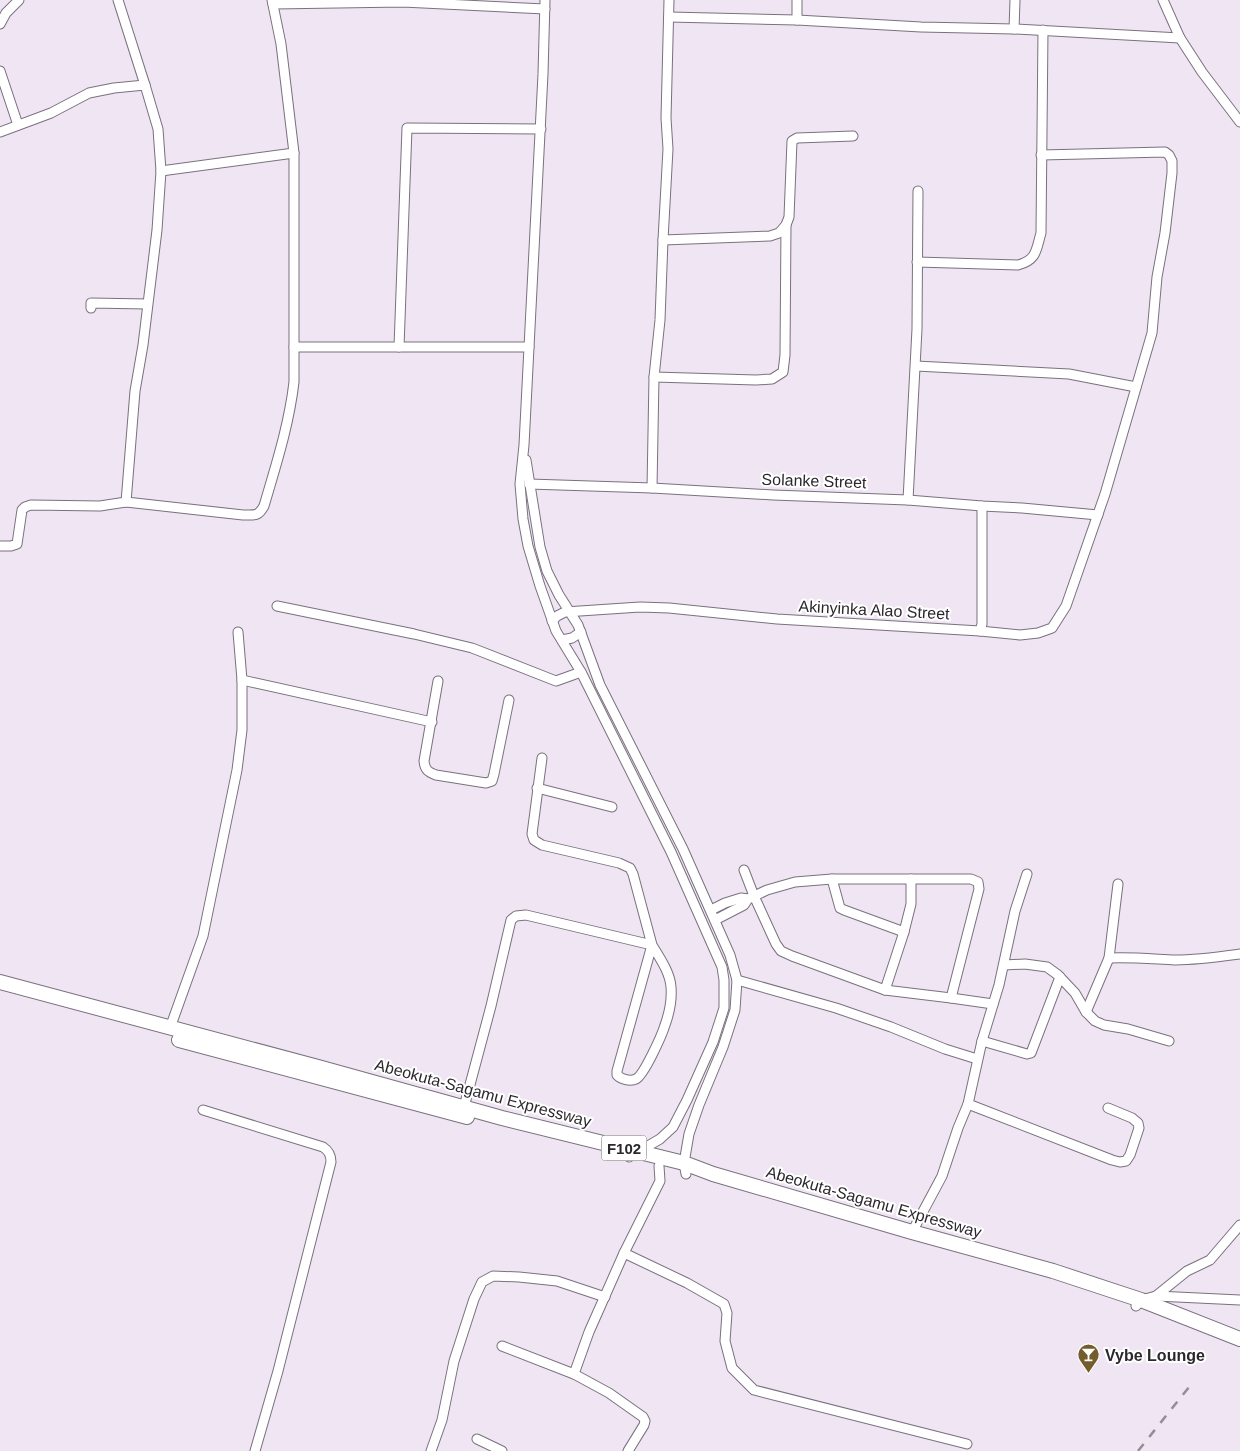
<svg xmlns="http://www.w3.org/2000/svg" width="1240" height="1451" font-family="Arial,sans-serif">
<style>
.lines{fill:none;stroke-linecap:round;stroke-linejoin:round}
.minor-casing{stroke:#7a717e;stroke-width:11}
.highway-casing{stroke:#7a717e;stroke-width:16}
.minor{stroke:#fff;stroke-width:9}
.highway{stroke:#fff;stroke-width:14}
.rail{stroke:#948d97;stroke-width:2.5;stroke-dasharray:9 9;stroke-linecap:butt}
.labels{text-anchor:middle;dominant-baseline:central;stroke-width:4;stroke-linejoin:round;paint-order:stroke}
.shield{fill:#fff;stroke:#6b686b;stroke-width:1}
.shield-label{font-size:15px;font-weight:bold;fill:#2b272c}
.street-label{font-size:16px;fill:#2b272c;stroke:#fff}
.poi-label{font-size:16px;font-weight:bold;fill:#2b272c;stroke:#fff;text-anchor:start}
</style>
<rect width="100%" height="100%" fill="#efe5f3"/>
<g class="lines">
<defs>
<g id="minor">
<path d="M118 0 145 85"/>
<path d="M272 0 281 44 294 153"/>
<path d="M545 0 543 74 524 445 520 484 523 519 528 546 540 586 556 631 581 672 671 852 722 967 724 980V1008L713 1042 687 1100 673 1127 660 1139 629 1157"/>
<path d="M1163 0 1180 38 1202 72 1240 122"/>
<path d="M273 4 403 2 545 9"/>
<path d="M669 17 797 20 921 27 1014 29 1180 38"/>
<path d="M797 20V0"/>
<path d="M0 24 6 13 19 0"/>
<path d="M1014 29 1015 0"/>
<path d="M0 71 18 125"/>
<path d="M0 132 51 113 89 93 114 88 145 85 158 129 161 171 157 230 143 345 135 391 126 502 100 506 31 505 25 507 22 510 17 544 11 546H0"/>
<path d="M663 240 770 236 779 233 786 225"/>
<path d="M917 262 1018 265C1037 260 1036 250 1041 233L1043 30"/>
<path d="M91 308V303L147 304"/>
<path d="M294 347H529"/>
<path d="M399 347 407 128 541 129"/>
<path d="M916 366 1069 374 1136 387"/>
<path d="M654 377 756 380 772 379 783 372 785 355 786 225 789 217 792 141 797 138 853 136"/>
<path d="M526 460 540 547 547 571 559 595 578 625 600 685 683 849 730 955 737 980 735 1010 723 1047 699 1105 689 1134 684 1163 686 1174"/>
<path d="M529 484 652 488 773 495 908 500 982 506 1022 508 1098 515"/>
<path d="M652 488 654 377 660 320 663 240 668 149 666 118 669 0"/>
<path d="M908 500 917 329 918 191"/>
<path d="M126 502 243 515C254 515 258 517 264 506 276 465 289 425 294 382V153L161 171"/>
<path d="M277 606 414 634 472 648 556 681 581 672"/>
<path d="M552 621 557 616 565 612 640 607 669 608 777 619 980 631 1020 635 1038 633 1052 628 1066 606 1105 494 1152 333 1157 277 1165 233 1172 173V161L1169 155 1165 152 1041 155"/>
<path d="M980 631 982 624V506"/>
<path d="M562 640 572 638 581 632"/>
<path d="M242 680 432 722"/>
<path d="M438 681 424 761C425 770 428 772 436 775L486 783 492 781 494 774 509 700"/>
<path d="M537 788 612 807"/>
<path d="M744 870 754 896 776 944 781 951 792 956 885 990 951 998"/>
<path d="M832 879 840 908 844 910 904 932"/>
<path d="M711 910 725 903 741 898 748 899 767 890 795 882 832 879H971L978 882 979 889 951 998 993 1004"/>
<path d="M715 920 744 905 748 899"/>
<path d="M1109 958C1131 957 1153 959 1175 960 1197 960 1218 957 1240 954"/>
<path d="M1004 965 1025 964 1047 967 1058 975 1075 993 1086 1012 1095 1021 1104 1025 1128 1029 1169 1041"/>
<path d="M737 980 836 1008 891 1027 945 1049 977 1059"/>
<path d="M885 990 904 932 911 904V879"/>
<path d="M1086 1012 1109 958 1118 884"/>
<path d="M170 1028 203 936 237 770 242 730V680L238 632"/>
<path d="M982 1041 1027 1054 1031 1053 1060 977"/>
<path d="M968 1104 1112 1160 1120 1162 1126 1161 1130 1155 1139 1128 1138 1123 1132 1118 1108 1108"/>
<path d="M464 1107 491 1006 511 920 516 916 526 915 652 945C659 957 670 972 671 987 672 999 669 1014 665 1025 662 1035 644 1075 636 1079 630 1082 621 1079 617 1075V1071L652 945 633 874 630 868 619 863 542 845 534 840 532 834 542 758"/>
<path d="M203 1110 323 1147C329 1151 331 1155 331 1162L278 1371 255 1451"/>
<path d="M912 1232 942 1176 958 1128 968 1104 982 1041 999 985 1015 911 1027 874"/>
<path d="M624 1253 687 1283 724 1304 727 1313 725 1341 732 1368 754 1390 967 1444"/>
<path d="M1156 1296 1187 1271 1210 1260 1240 1225"/>
<path d="M1136 1306 1141 1300 1156 1296 1240 1300"/>
<path d="M502 1346 574 1374"/>
<path d="M477 1439 502 1451"/>
<path d="M431 1451 442 1420 454 1361 474 1299 482 1282 493 1276 519 1277 557 1281 605 1297"/>
<path d="M628 1451 644 1425 645 1421 643 1417 609 1393 574 1374 589 1332 624 1253 660 1181 659 1166"/>
</g>
<g id="highway">
<path d="M0 982 318 1067 502 1118 684 1163 713 1174 912 1232 1053 1271 1141 1300 1240 1339"/>
<path d="M179 1040 467 1117"/>
</g>
</defs>
<use href="#minor" class="minor-casing"/>
<use href="#highway" class="highway-casing"/>
<use href="#minor" class="minor"/>
<use href="#highway" class="highway"/>
<path class="rail" d="M1138 1451 1193 1382"/>
</g>
<defs>
<symbol id="bar-pin" viewBox="-11 -11 22 30"><path d="M0 17L-7.5 6A9.5 9.5 0 1 1 7.5 6Z" fill="#745d2d" stroke="#fff"/><path d="M-6-5H6L.8 .8V4.5H3.5V6h-7V4.5H-.8V.8Z" fill="#fff"/></symbol>
</defs>
<g fill-rule="evenodd">
<use href="#bar-pin" x="1076" y="1342" width="25" height="34"/>
</g>
<g class="labels">
<rect class="shield" x="601.5" y="1135.5" width="45" height="25" rx="4"/>
<g class="shield-label">
<text x="624" y="1148">F102</text>
</g>
<g class="street-label">
<text transform="translate(814 481) rotate(2)">Solanke Street</text>
<text transform="translate(874 610) rotate(3)">Akinyinka Alao Street</text>
<text transform="translate(483 1093) rotate(15)">Abeokuta-Sagamu Expressway</text>
<text transform="translate(874 1202) rotate(16)">Abeokuta-Sagamu Expressway</text>
</g>
<g class="poi-label">
<text x="1105" y="1355">Vybe Lounge</text>
</g>
</g>
</svg>
